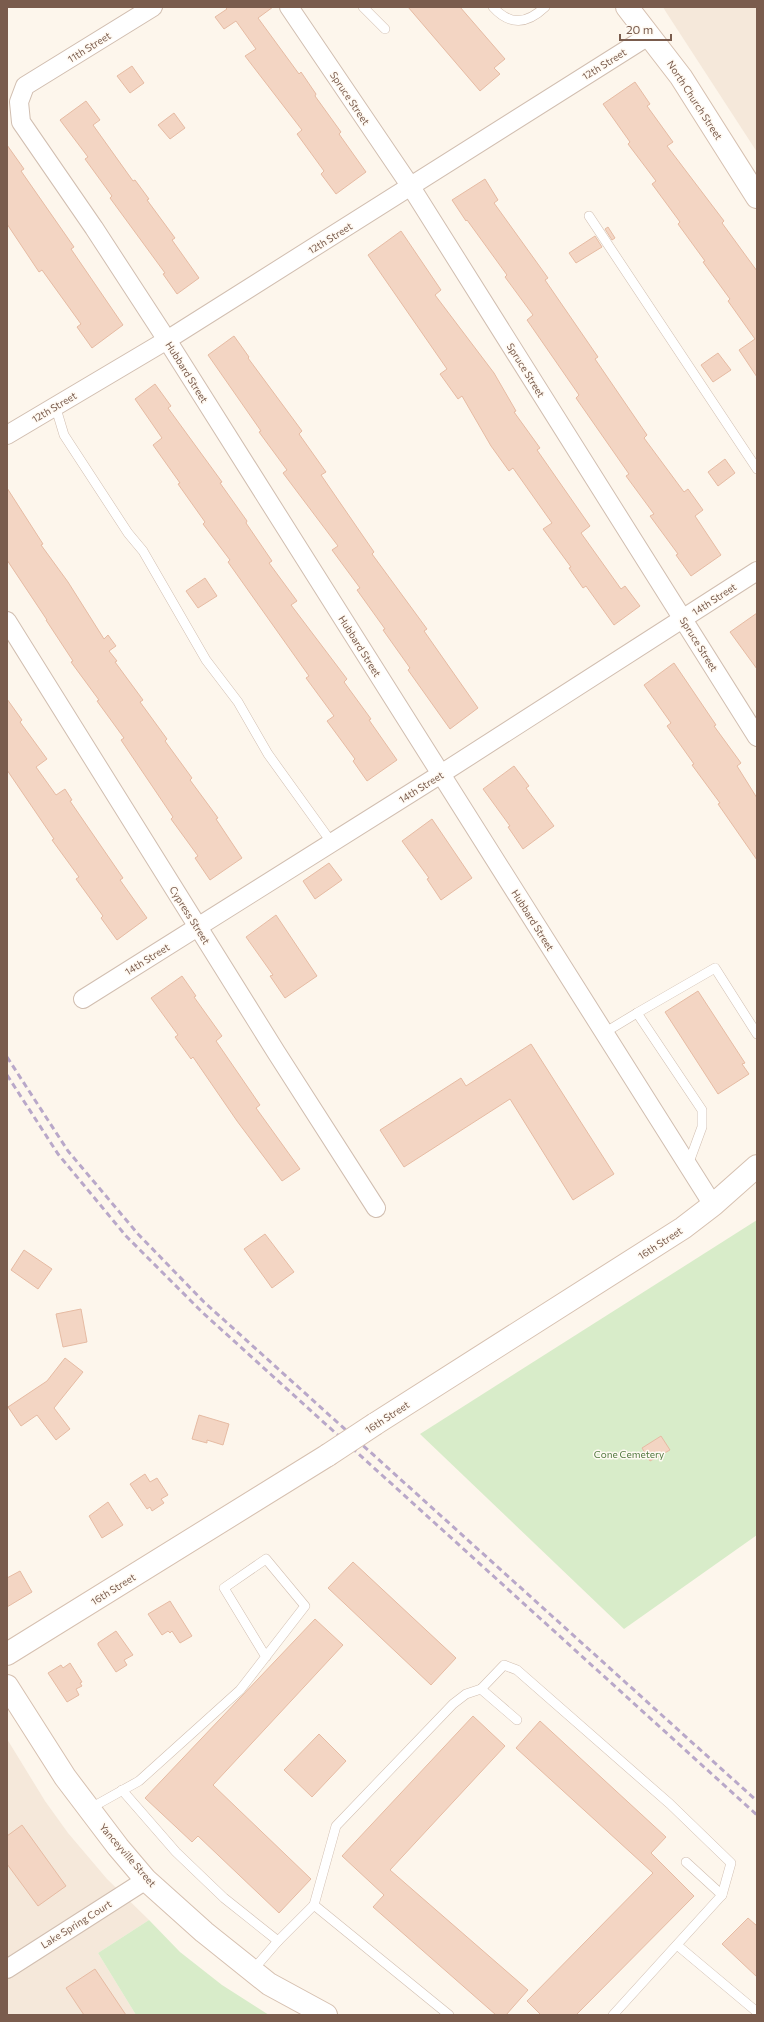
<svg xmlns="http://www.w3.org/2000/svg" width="764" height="2022" font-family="Commissioner,sans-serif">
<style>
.residential{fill:#f5e8da}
.green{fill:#d8ecc9}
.building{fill:#f3d5c3;stroke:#e6bba3}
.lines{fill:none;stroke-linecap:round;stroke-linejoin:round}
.lane-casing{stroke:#d1beb0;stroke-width:10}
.street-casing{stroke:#d1beb0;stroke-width:20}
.secondary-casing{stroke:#d6c0b0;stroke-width:24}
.lane{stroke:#fff;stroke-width:9}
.street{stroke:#fff;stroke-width:18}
.secondary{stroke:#fff;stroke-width:22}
.rail{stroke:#b9a8c9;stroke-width:3;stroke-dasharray:6 4;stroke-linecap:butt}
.secondary-bridge-casing{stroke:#d6c0b0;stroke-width:24;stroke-linecap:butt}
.secondary-bridge{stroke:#fff;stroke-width:22}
.labels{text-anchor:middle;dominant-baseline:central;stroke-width:3;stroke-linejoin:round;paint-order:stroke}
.street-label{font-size:10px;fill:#7a5c4d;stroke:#fffaf3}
.park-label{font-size:10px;fill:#537a41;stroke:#fffaf3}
</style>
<rect width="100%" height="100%" fill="#fdf6ec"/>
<g class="residential">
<path d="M663 7H757V152L666 12Z"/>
<path d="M7 1739 45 1801 68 1833 107 1879 149 1920 98 1953 136 2015H7Z"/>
</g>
<g class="green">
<path d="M757 1220V1535L624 1629 420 1434Z"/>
<path d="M149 1920 180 1952 222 1985 269 2015H136L98 1953Z"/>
</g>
<g class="building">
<path d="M225 7H273L258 18 299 74 301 72 316 94 315 96 341 132 339 134 366 172 336 194 321 174 324 171 297 134 302 130 245 56 256 49 236 21 224 29 215 17 227 9Z"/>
<path d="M408 7H460L505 59 494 68 500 74 480 91Z"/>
<path d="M132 66 144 83 130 93 117 76Z"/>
<path d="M635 82 650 104 647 106 673 142 667 146 724 221 722 223 757 271V377L739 350 755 339 728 301 730 299 703 262 705 261 678 224 680 222 652 184 656 181 628 144 630 142 603 104Z"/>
<path d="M86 101 100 120 93 125 133 181 135 180 149 199 147 200 175 238 172 240 199 278 177 294 163 274 165 273 110 198 112 196 85 159 88 157 60 120Z"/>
<path d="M174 113 185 128 170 139 158 125Z"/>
<path d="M7 145 24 169 21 171 74 247 71 249 123 325 92 348 77 327 81 324 42 270 39 272 7 224Z"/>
<path d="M485 179 498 200 494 203 548 278 545 280 598 357 595 359 647 435 644 438 684 492 688 489 703 510 695 516 721 555 691 576 676 555 678 554 650 516 654 514 626 476 629 474 576 398 579 395 527 320 533 315 505 277 507 275 467 220 466 221 452 200Z"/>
<path d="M608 227 615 238 612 240 605 229Z"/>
<path d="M401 231 441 290 435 295 494 373 516 411 514 412 540 448 537 450 590 526 581 533 621 589 625 586 640 606 614 625 586 586 583 588 569 568 571 567 543 529 552 523 513 468 509 471 491 446 462 396 458 399 440 374 447 369 368 255Z"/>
<path d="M595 236 602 247 576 263 569 253Z"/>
<path d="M234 336 249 357 248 358 302 431 299 434 326 472 321 475 374 552 372 554 427 629 424 631 478 708 450 729 408 670 410 668 383 630 385 629 357 590 360 588 332 550 338 546 283 473 287 470 259 432 261 431 208 355Z"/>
<path d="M718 353 731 370 713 382 701 365Z"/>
<path d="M155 384 171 406 168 408 222 482 220 483 247 521 246 523 272 561 269 563 297 601 291 605 347 679 344 682 371 719 369 720 397 760 367 781 353 761 355 759 327 721 334 716 306 678 309 676 228 562 230 560 203 524 205 522 178 484 180 483 153 445 162 438 135 399Z"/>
<path d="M725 459 735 473 718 486 708 472Z"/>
<path d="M7 488 43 544 41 545 68 582 104 639 108 635 116 646 109 651 117 661 115 662 143 700 140 702 167 739 165 741 192 778 190 780 218 818 216 819 242 858 210 880 195 858 198 856 171 819 173 817 121 740 124 738 97 701 99 700 71 662 73 661 46 620H47L7 560Z"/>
<path d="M205 578 217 596 198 608 186 591Z"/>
<path d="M757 613V669L730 632Z"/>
<path d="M674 663 716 725 714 726 741 763 737 766 757 798V860L718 804 720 803 692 765 694 764 667 726 671 723 644 685Z"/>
<path d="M7 699 22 720 20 722 47 759 36 767 56 795 65 789 72 800 70 801 123 878 120 880 147 918 117 940 101 918 103 916 76 879 79 877 52 840 54 839 7 770Z"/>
<path d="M514 766 529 786 526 788 554 826 523 849 508 827 510 826 483 789Z"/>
<path d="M432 819 472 878 441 900 427 879 429 878 402 841Z"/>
<path d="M329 863 342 880 315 899 303 881Z"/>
<path d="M276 915 317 976 285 998 270 976 273 975 246 937Z"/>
<path d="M182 976 196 996 194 997 222 1036 216 1041 260 1105 256 1108 300 1169 282 1181 237 1121 193 1057 191 1059 175 1037 178 1035 151 998Z"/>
<path d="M698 991 745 1063 742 1064 749 1074 718 1094 665 1012Z"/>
<path d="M531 1044 614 1174 573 1200 510 1099 404 1167 380 1130 461 1078 466 1086Z"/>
<path d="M265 1234 294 1272 272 1288 244 1249Z"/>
<path d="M24 1250 52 1269 38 1289 11 1270Z"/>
<path d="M81 1309 87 1342 63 1347 56 1314Z"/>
<path d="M65 1358 83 1372 54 1408 70 1429 56 1440 37 1415 21 1426 8 1407 47 1381Z"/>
<path d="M199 1415 229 1424 223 1445 207 1440V1443L192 1439Z"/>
<path d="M661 1436 670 1450 650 1461 642 1448Z"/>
<path d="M145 1474 150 1482 157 1478 168 1495 161 1499 164 1503 152 1511 150 1507 147 1509 130 1484Z"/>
<path d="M108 1502 123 1525 102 1538 89 1516Z"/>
<path d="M353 1562 456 1658 431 1685 328 1588Z"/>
<path d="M20 1571 32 1592 7 1607V1578Z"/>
<path d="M170 1601 192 1636 180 1643 172 1631 170 1633 168 1631 162 1635 148 1614Z"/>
<path d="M315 1619 343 1645 213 1785 311 1879 279 1913 198 1836 192 1842 145 1798Z"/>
<path d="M116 1631 133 1655 124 1660 127 1665 116 1672 98 1645V1643Z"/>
<path d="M70 1663 82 1682 80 1683 82 1686 76 1689 79 1695 67 1702 48 1673 61 1665 63 1668Z"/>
<path d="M473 1716 505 1746 390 1870 528 1990 506 2015H496L373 1907 384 1895 342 1856Z"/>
<path d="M540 1721 666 1837 651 1853 694 1896 576 2015H541L527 2001 653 1873 516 1748Z"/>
<path d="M319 1734 346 1761 312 1797 284 1770Z"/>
<path d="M22 1825 66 1886 38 1906 7 1864V1836Z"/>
<path d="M748 1918 757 1926V1977L722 1944Z"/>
<path d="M95 1969 126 2015H84L66 1988Z"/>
</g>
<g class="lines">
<defs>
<g id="lane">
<path d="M363 7 385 29"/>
<path d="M493 7C510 26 527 24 545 7"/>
<path d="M589 216 757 469"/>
<path d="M55 405 64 435 128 533 143 551 206 660 238 702 268 754 332 843"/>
<path d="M604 1033 637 1013"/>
<path d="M688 1165 702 1127V1110L637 1013 715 968 757 1034"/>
<path d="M481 1689 504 1665 517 1670 670 1804 731 1863 722 1895"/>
<path d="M122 1790 176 1852 224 1898 278 1941"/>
<path d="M89 1809 139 1781 240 1690 305 1606 266 1559 224 1588 266 1657"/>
<path d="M314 1905 336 1826 453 1704 466 1694 481 1689 517 1720"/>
<path d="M677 1945 757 2012"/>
<path d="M252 1971 278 1941 314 1905 449 2015"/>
<path d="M613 2015 722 1895 686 1862"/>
</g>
<g id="street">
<path d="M153 7 25 86 19 102 21 122 94 228 167 340 713 1205"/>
<path d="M289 7 411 187 757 737"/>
<path d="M7 435 167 340 650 35"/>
<path d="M7 621 276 1052 376 1208"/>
<path d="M83 999 441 774 757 571"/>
<path d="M7 1969 146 1880"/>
</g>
<g id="secondary">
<path d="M627 7 681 77 757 197"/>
<path d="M375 1424 683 1228 713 1205 757 1166"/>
<path d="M7 1654 328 1455"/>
<path d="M7 1686 65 1777 118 1847 146 1880 204 1932 269 1984 326 2015"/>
</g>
</defs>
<use href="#lane" class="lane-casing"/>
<use href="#street" class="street-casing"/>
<use href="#secondary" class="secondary-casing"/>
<use href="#lane" class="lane"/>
<use href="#street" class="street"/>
<use href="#secondary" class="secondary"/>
<g class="rail">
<path d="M7 1057 68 1151 138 1234 204 1302 757 1801"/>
<path d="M7 1075 58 1154 126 1236 202 1312 757 1815"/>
</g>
<defs>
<path id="secondary-bridge" d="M328 1455 375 1424"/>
</defs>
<use href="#secondary-bridge" class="secondary-bridge-casing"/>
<use href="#secondary-bridge" class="secondary-bridge"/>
</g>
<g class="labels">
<g class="street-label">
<text transform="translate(89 47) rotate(-32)">11th Street</text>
<text transform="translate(604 64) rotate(-32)">12th Street</text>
<text transform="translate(350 98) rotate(56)">Spruce Street</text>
<text transform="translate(695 100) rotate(57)">North Church Street</text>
<text transform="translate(330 238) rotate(-32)">12th Street</text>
<text transform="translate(526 370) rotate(58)">Spruce Street</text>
<text transform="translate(187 372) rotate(58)">Hubbard Street</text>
<text transform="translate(54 407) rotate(-31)">12th Street</text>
<text transform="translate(714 599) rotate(-33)">14th Street</text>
<text transform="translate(699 644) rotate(58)">Spruce Street</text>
<text transform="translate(360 646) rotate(58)">Hubbard Street</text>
<text transform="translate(421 787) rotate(-32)">14th Street</text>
<text transform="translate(190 915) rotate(58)">Cypress Street</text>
<text transform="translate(533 920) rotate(58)">Hubbard Street</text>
<text transform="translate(147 959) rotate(-32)">14th Street</text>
<text transform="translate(660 1243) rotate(-33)">16th Street</text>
<text transform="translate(387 1417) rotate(-33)">16th Street</text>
<text transform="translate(113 1589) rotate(-32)">16th Street</text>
<text transform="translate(128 1855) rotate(49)">Yanceyville Street</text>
<text transform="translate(76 1924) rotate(-32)">Lake Spring Court</text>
</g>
<g class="park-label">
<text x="629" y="1454">Cone Cemetery</text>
</g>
</g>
<rect width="764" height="2022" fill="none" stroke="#7a5c4d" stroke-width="16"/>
<path d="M620 34v6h51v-6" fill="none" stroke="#7a5c4d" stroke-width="2"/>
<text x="626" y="34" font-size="12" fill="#7a5c4d" stroke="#fffaf3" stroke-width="3" paint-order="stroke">20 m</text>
</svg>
